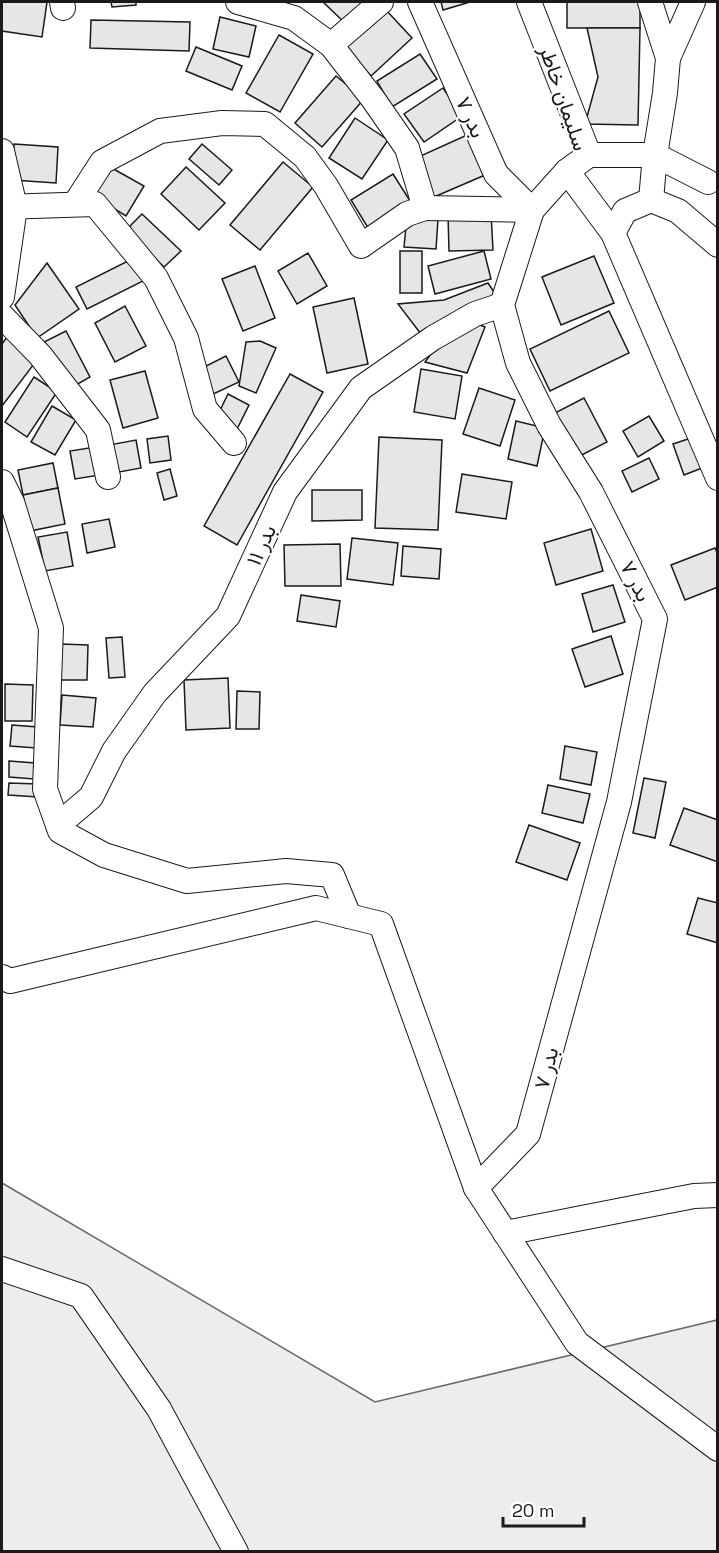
<svg xmlns="http://www.w3.org/2000/svg" width="719" height="1553" font-family="'Space Grotesk',Vazirmatn,sans-serif">
<style>
.built{fill:#ededed;stroke:#6a6a6a;stroke-width:1.5}
.building{fill:#e6e6e6;stroke:#1a1a1a;stroke-width:1.5}
.lines{fill:none;stroke-linecap:round;stroke-linejoin:round}
.minor-casing{stroke:#1a1a1a;stroke-width:26}
.minor{stroke:#fff;stroke-width:24}
.labels{text-anchor:middle;dominant-baseline:central;stroke-width:4.5;stroke-linejoin:round;paint-order:stroke}
.street-label{font-size:21px;fill:#1a1a1a;stroke:#fff}
</style>
<rect width="100%" height="100%" fill="#fff"/>
<path class="built" d="M2 1183 375 1402 717 1320V1551L2 1552Z"/>
<g class="building">
<path d="M2 2H47L42 37 2 31Z"/>
<path d="M111 2H136V5L112 7Z"/>
<path d="M323 2H368L346 24Z"/>
<path d="M441 2H470L443 10Z"/>
<rect x="567" y="2" width="73" height="26"/>
<path d="M386 10 412 38 371 76 345 48Z"/>
<path d="M220 17 256 26 249 57 213 49Z"/>
<path d="M91 20 190 22 189 51 90 48Z"/>
<path d="M587 28H640L638 125 585 124 598 77Z"/>
<path d="M279 35 313 54 280 112 246 93Z"/>
<path d="M196 47 242 66 232 90 186 71Z"/>
<path d="M420 54 437 79 392 107 377 81Z"/>
<path d="M336 76 364 99 322 147 295 123Z"/>
<path d="M443 88 462 116 424 142 404 114Z"/>
<path d="M355 118 388 140 362 179 329 158Z"/>
<path d="M467 135 485 175 434 197 416 158Z"/>
<path d="M14 144 58 147 56 183 12 180Z"/>
<path d="M202 144 232 170 219 185 189 159Z"/>
<path d="M283 162 313 187 260 250 230 225Z"/>
<path d="M110 167 144 186 126 216 93 196Z"/>
<path d="M186 167 225 203 199 230 161 194Z"/>
<path d="M393 174 412 204 370 231 351 200Z"/>
<path d="M491 213 493 250 449 251 448 215Z"/>
<path d="M142 214 181 251 164 267 126 230Z"/>
<path d="M407 217 438 219 436 249 404 247Z"/>
<rect x="400" y="251" width="22" height="42"/>
<path d="M484 251 491 279 435 294 428 266Z"/>
<path d="M308 253 327 286 297 304 278 271Z"/>
<path d="M594 256 614 303 561 325 542 277Z"/>
<path d="M134 258 145 280 87 309 76 287Z"/>
<path d="M47 263 79 309 37 338 15 305Z"/>
<path d="M255 266 275 318 243 331 222 279Z"/>
<path d="M488 283 496 295 421 334 398 304 444 300Z"/>
<path d="M354 298 368 364 327 373 313 307Z"/>
<path d="M125 306 146 346 115 362 95 323Z"/>
<path d="M609 311 629 353 550 391 530 349Z"/>
<path d="M475 323 485 327 467 373 425 362 442 339Z"/>
<path d="M66 331 90 377 69 389 44 342Z"/>
<path d="M7 337 37 360 2 406V344Z"/>
<path d="M260 341 276 348 256 393 239 386 246 342Z"/>
<path d="M226 356 239 382 209 396 196 371Z"/>
<path d="M421 369 462 376 455 419 414 412Z"/>
<path d="M145 371 158 418 123 428 110 380Z"/>
<path d="M290 374 323 392 237 545 204 526Z"/>
<path d="M34 377 57 392 27 437 5 422Z"/>
<path d="M479 388 515 400 500 446 463 434Z"/>
<path d="M228 394 249 405 235 433 214 423Z"/>
<path d="M584 398 607 442 574 459 551 415Z"/>
<path d="M52 406 76 420 55 455 31 442Z"/>
<path d="M649 416 664 441 638 457 623 431Z"/>
<path d="M516 421 545 428 537 466 508 459Z"/>
<path d="M168 436 171 460 150 463 147 439Z"/>
<path d="M379 437 442 440 438 530 375 528Z"/>
<path d="M691 438 702 468 684 475 673 444Z"/>
<path d="M136 440 141 468 114 473 109 445Z"/>
<path d="M95 447 100 475 75 479 70 451Z"/>
<path d="M649 458 659 479 632 492 622 471Z"/>
<path d="M53 463 58 488 23 495 18 470Z"/>
<path d="M170 469 177 496 164 500 157 473Z"/>
<path d="M462 474 512 482 506 519 456 512Z"/>
<path d="M58 488 65 524 30 531 23 495Z"/>
<path d="M312 490H362V520L312 521Z"/>
<path d="M109 519 115 547 87 553 82 524Z"/>
<path d="M591 529 603 571 556 585 544 543Z"/>
<path d="M67 532 73 566 45 571 38 537Z"/>
<path d="M352 538 398 543 393 585 347 579Z"/>
<path d="M340 544 341 586H285L284 545Z"/>
<path d="M403 546 441 549 439 579 401 576Z"/>
<path d="M715 548 718 555V587L685 600 671 565Z"/>
<path d="M613 585 625 622 593 632 582 594Z"/>
<path d="M301 595 340 601 336 627 297 621Z"/>
<path d="M611 636 623 674 585 687 572 649Z"/>
<path d="M122 637 125 677 109 678 106 638Z"/>
<path d="M61 644 88 645 87 680H60Z"/>
<path d="M228 678 230 728 186 730 184 680Z"/>
<path d="M5 684 33 685 32 721H5Z"/>
<path d="M237 691 260 692 259 729H236Z"/>
<path d="M62 695 96 698 93 727 60 725Z"/>
<path d="M12 725 38 727 36 748 10 746Z"/>
<path d="M565 746 597 752 591 785 560 779Z"/>
<path d="M9 761 35 763 34 779 9 777Z"/>
<path d="M644 778 666 782 655 838 633 833Z"/>
<path d="M9 783 38 784V797L8 795Z"/>
<path d="M548 785 590 794 583 823 542 813Z"/>
<path d="M684 808 718 820V862L670 845Z"/>
<path d="M529 825 580 843 567 880 516 862Z"/>
<path d="M698 898 718 903V943L687 934Z"/>
</g>
<g class="lines">
<defs>
<g id="minor">
<path d="M62 2 63 8"/>
<path d="M238 2 294 18 331 45 373 99 407 148 425 208 532 210 567 171 589 155 529 2"/>
<path d="M420 2 496 174 532 210 502 305 518 363 549 425 591 492 655 619 619 802 528 1134 476 1188"/>
<path d="M650 2 668 58 665 93 655 155 651 200"/>
<path d="M331 45 381 2"/>
<path d="M668 58 693 2"/>
<path d="M2 151 15 207 2 297"/>
<path d="M589 155H655L708 182"/>
<path d="M567 171 613 233"/>
<path d="M75 204 102 162 160 131 222 123 265 124 305 157 326 186 361 246 407 214 425 208"/>
<path d="M2 207 95 204 156 278 186 338 205 409 234 443"/>
<path d="M718 245 678 211 651 200 625 211 613 233 718 478"/>
<path d="M2 316 40 355 98 430 108 477"/>
<path d="M2 482 12 502 51 628 45 789 60 831 104 855 187 881 286 871 332 875 349 916"/>
<path d="M58 825 91 797 114 751 155 693 228 616 285 492 361 388 433 338 475 314 502 305"/>
<path d="M2 977 10 981 316 908 381 924 476 1188 577 1343 718 1449"/>
<path d="M505 1233 694 1196 718 1195"/>
<path d="M2 1269 81 1296 159 1409 236 1552"/>
</g>
</defs>
<use href="#minor" class="minor-casing"/>
<use href="#minor" class="minor"/>
</g>
<g class="labels">
<g class="street-label">
<text transform="translate(564 98) rotate(71)">سلیمان خاطر</text>
<text transform="translate(471 117) rotate(66)">بدر ۷</text>
<text transform="translate(261 545) rotate(-65)">بدر ۱۱</text>
<text transform="translate(636 581) rotate(63)">بدر ۷</text>
<text transform="translate(546 1068) rotate(-75)">بدر ۷</text>
</g>
</g>
<rect width="719" height="1553" fill="none" stroke="#1a1a1a" stroke-width="6"/>
<path d="M503 1517v9h81v-9" fill="none" stroke="#1a1a1a" stroke-width="3"/>
<text x="512" y="1517" font-size="18" fill="#1a1a1a" stroke="#ffffff" stroke-width="4.5" paint-order="stroke">20 m</text>
</svg>
